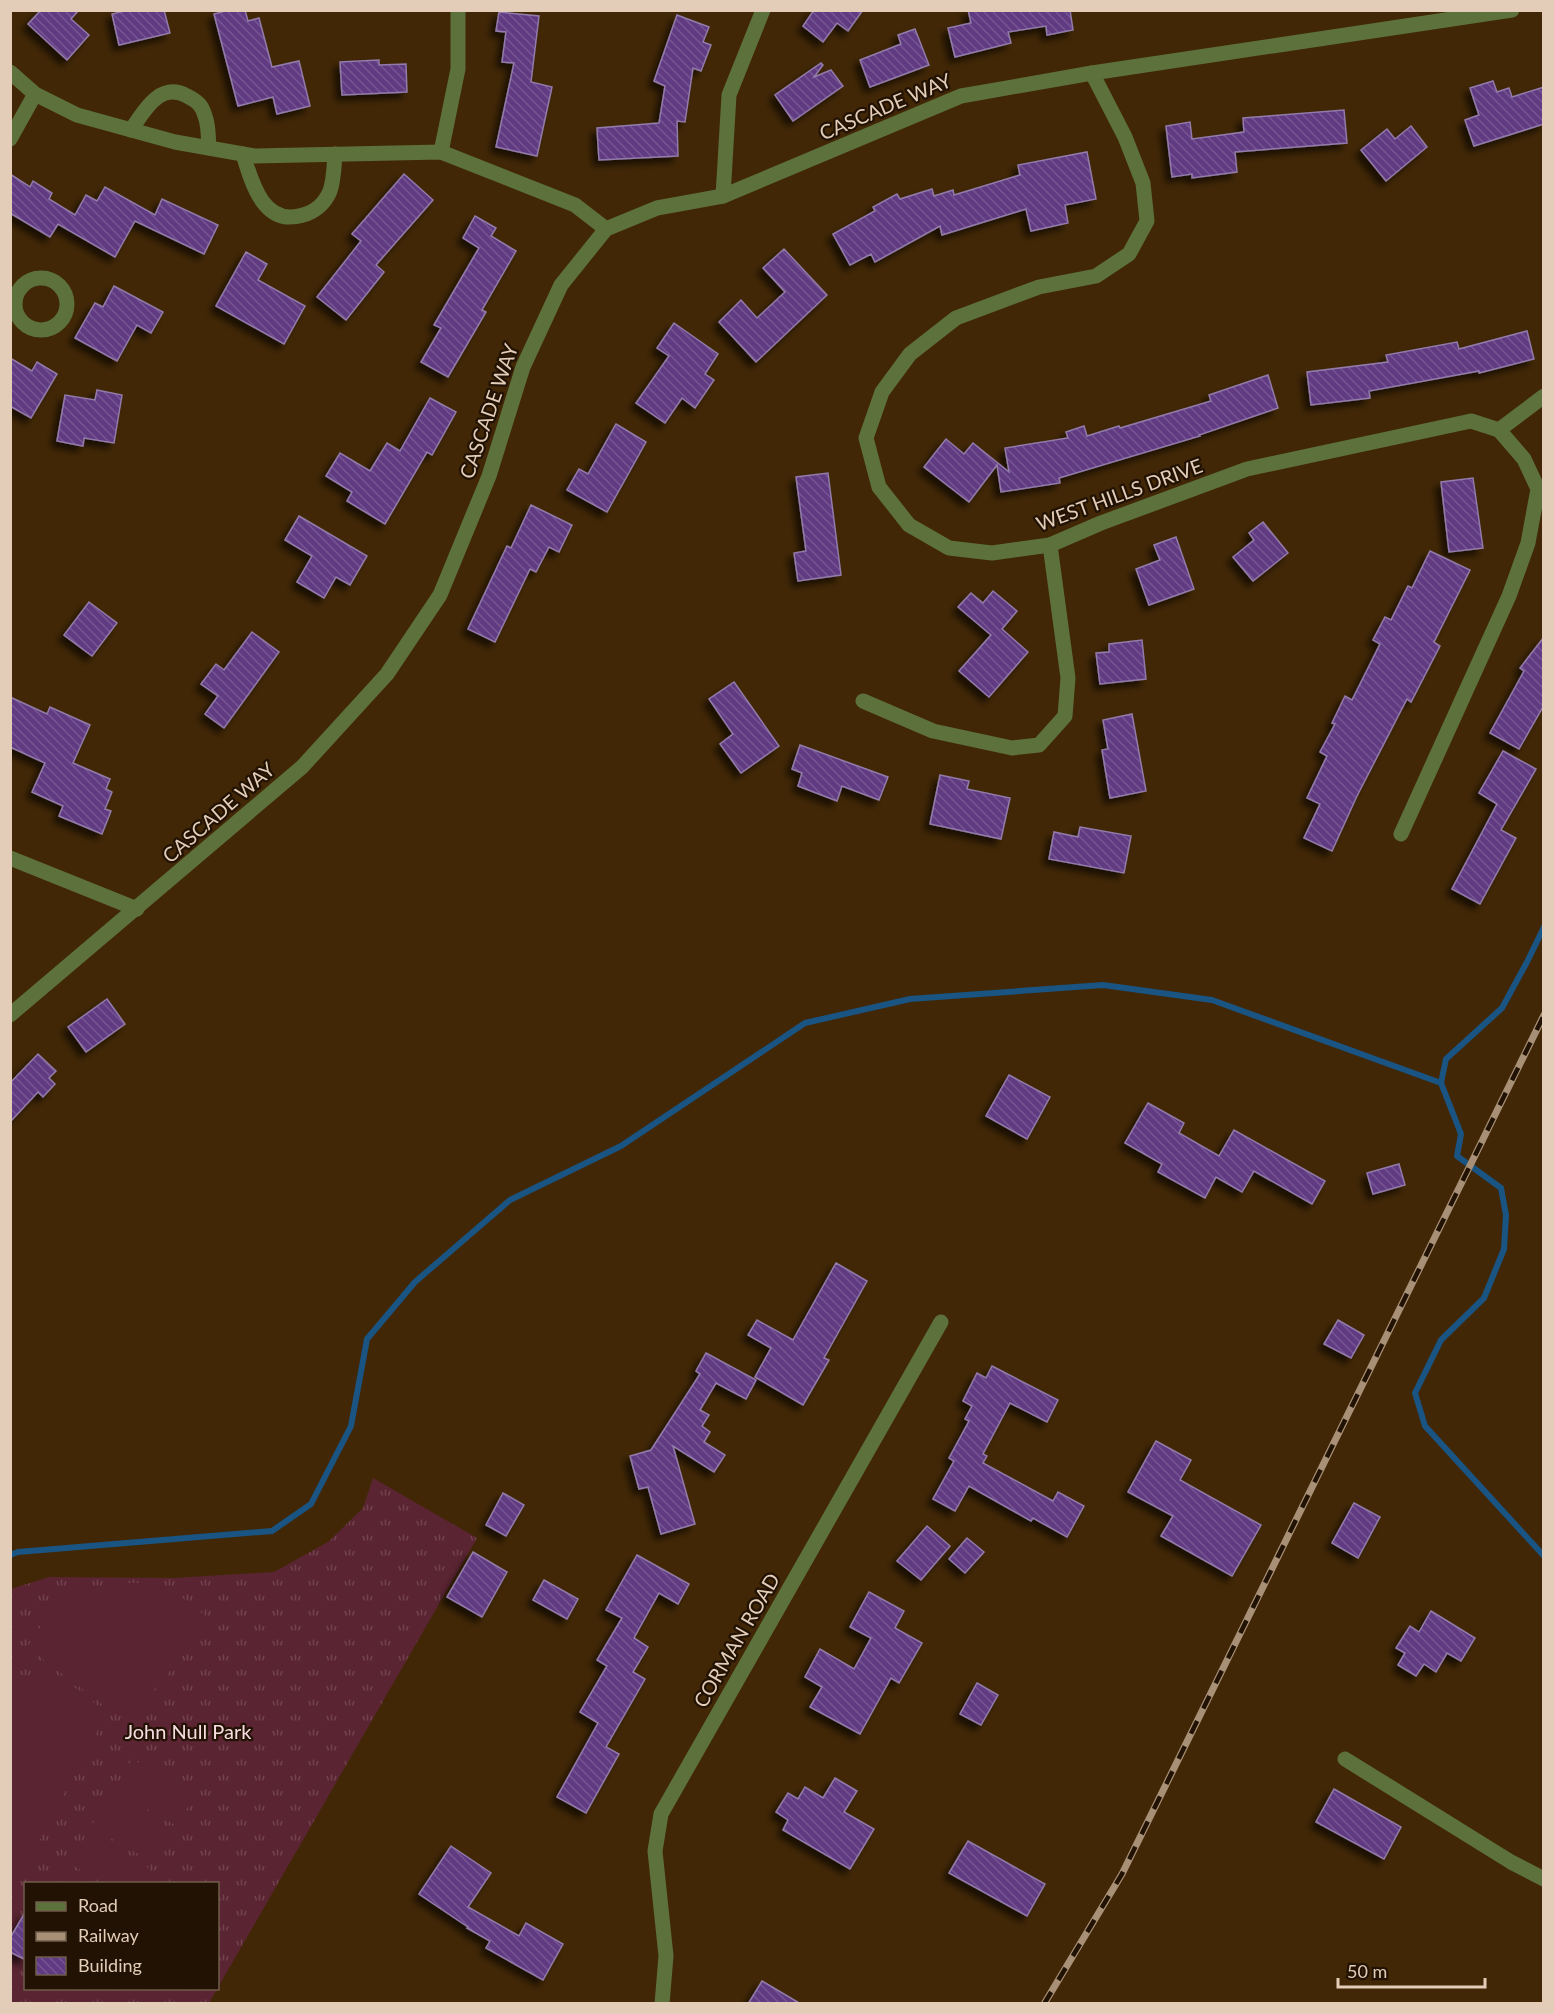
<svg xmlns="http://www.w3.org/2000/svg" width="1554" height="2014" font-family="Lato,sans-serif">
<style>
.grass{fill:url(#grass-tufts);fill-rule:evenodd}
.pitch{fill:#5a2432}
.lines{fill:none;stroke-linecap:round;stroke-linejoin:round}
.stream{stroke:#195482;stroke-width:6}
.building{fill:url(#building-back-hatch);stroke:#927baa;stroke-width:1.5;filter:url(#shadow)}
.minor{stroke:#5d713c;stroke-width:15}
.rail-casing{stroke:#a89077;stroke-width:7}
.rail{stroke:#211203;stroke-width:4.5;stroke-dasharray:14;stroke-linecap:butt}
.labels{text-anchor:middle;dominant-baseline:central;stroke-width:4.5;stroke-linejoin:round;paint-order:stroke}
.street-label{font-size:20px;fill:#e3cdb8;stroke:#211203}
.park-label{font-size:20px;fill:#f7dce1;stroke:#211203}
</style>
<defs>
<pattern id="grass-tufts" width="24" height="20" patternUnits="userSpaceOnUse" patternTransform="scale(1.5)"><rect width="24" height="20" fill="#5a2432"/><path d="M3 7l-1-3M5 7V3M7 7l1-3M15 17l-1-3M17 17v-4M19 17l1-3" fill="none" stroke="#72434e"/></pattern>
<pattern id="building-back-hatch" width="6" height="6" patternUnits="userSpaceOnUse" patternTransform="scale(1.5)"><rect width="6" height="6" fill="#603a82"/><path d="M-1 5l2 2M0 0l6 6M5-1l2 2" fill="none" stroke="#775592"/></pattern>
<filter id="shadow"><feDropShadow dx="-5.5" dy="5.5" stdDeviation="3" flood-color="#0009"/></filter>
</defs>
<rect width="100%" height="100%" fill="#412706"/>
<path class="grass" d="M373 1478 477 1538 209 2003 11 2004V1589L49 1577 174 1578 274 1572 328 1542 363 1508ZM26 1884H218V1988H26Z"/>
<g class="pitch">
<path d="M109 1583H145L179 1595 207 1617 165 1678 132 1714 114 1713 27 1647 47 1617 75 1595Z"/>
<path d="M11 1674 43 1677 70 1684 107 1713 28 1862 11 1868Z"/>
<path d="M132 1759 195 1795 177 1826 114 1790Z"/>
<path d="M109 1796 172 1832 154 1863 91 1827Z"/>
<path d="M87 1833 150 1869 142 1883H105L70 1864Z"/>
<path d="M66 1871 87 1883H58Z"/>
</g>
<g class="lines">
<g class="stream">
<path d="M1544 927 1527 962 1502 1008 1446 1059 1441 1083 1461 1134 1457 1156 1501 1188 1506 1215 1504 1249 1484 1298 1441 1340 1415 1393 1425 1426 1544 1556"/>
<path d="M10 1555 18 1552 272 1531 311 1504 351 1426 367 1339 415 1282 510 1200 621 1146 805 1023 910 999 1103 985 1212 1000 1441 1083"/>
</g>
</g>
<g class="building">
<path d="M41 10H79L71 19 89 35 67 60 28 24Z"/>
<path d="M128 10H164L170 33 119 45 112 14Z"/>
<path d="M229 10H245L248 21 259 18 272 67 299 61 310 106 277 114 273 97 238 106 214 14Z"/>
<path d="M814 10H863L848 31 837 23 823 42 803 26Z"/>
<path d="M968 10H1070L1073 30 1047 35 1046 26 1008 32 1011 43 955 57 948 28 971 23Z"/>
<path d="M499 12 539 16 531 82 552 87 537 156 496 147 514 63 502 62 506 32 496 31Z"/>
<path d="M677 15 709 27 703 42 711 45 701 71 693 68 685 122 677 121 678 156 599 160 597 128 659 123 665 86 654 81Z"/>
<path d="M915 29 929 65 870 87 860 60 901 44 898 35Z"/>
<path d="M379 60V65L406 64 407 92 342 95 340 62Z"/>
<path d="M821 63 823 65 814 77 831 70 843 86 793 121 775 95Z"/>
<path d="M1493 81 1497 92 1509 88 1512 97 1544 87V124L1474 146 1465 120 1479 115 1470 88Z"/>
<path d="M1344 110 1347 143 1235 152 1237 172 1192 178V174L1172 177 1166 126 1190 122 1192 139 1244 132 1243 118Z"/>
<path d="M1411 126 1427 147 1386 181 1361 150 1387 129 1395 139Z"/>
<path d="M1087 152 1096 199 1065 205 1068 223 1031 231 1026 209 942 235 940 226 875 262 871 254 850 265 833 234 875 211 873 207 897 194 900 199 932 189 934 196 953 190 954 195 1020 175 1018 165Z"/>
<path d="M10 174 30 187 33 181 52 193 49 199 75 215 86 195 97 201 105 187 155 215 162 199 218 225 204 254 135 221 115 257 58 224 50 237 10 213Z"/>
<path d="M404 174 433 200 376 265 384 272 346 320 317 297 361 241 352 234Z"/>
<path d="M475 216 496 228 491 236 516 251 482 310 486 312 448 377 421 362 441 328 434 325 479 248 463 238Z"/>
<path d="M784 249 827 295 756 362 719 322 741 300 757 318 785 292 763 268Z"/>
<path d="M246 252 267 264 258 280 305 306 284 344 216 306Z"/>
<path d="M114 286 163 312 151 333 137 325 117 361 75 338 95 303 103 307Z"/>
<path d="M674 323 718 354 705 374 714 380 695 408 682 398 665 423 636 403 669 356 657 348Z"/>
<path d="M1527 331 1534 359 1479 373V371L1369 391 1370 398 1311 405 1307 372 1388 362 1386 355 1457 342 1459 349Z"/>
<path d="M10 358 32 371 37 362 57 374 31 418 10 406Z"/>
<path d="M1268 375 1278 408 1199 435 1200 436 1059 478 1060 483 1001 492 997 465 969 502 924 467 946 439 964 454 973 443 1009 472 1005 448 1068 438 1066 432 1084 426 1087 436 1119 426 1120 428 1211 401 1209 395Z"/>
<path d="M97 390 122 395 114 443 84 438 83 446 57 441 65 395 95 400Z"/>
<path d="M430 398 456 412 432 455 427 452 385 524 347 501 352 492 326 476 340 453 370 471 387 443 400 451Z"/>
<path d="M616 424 646 442 607 512 567 490 579 469 588 474Z"/>
<path d="M828 473 841 575 798 581 794 553 806 551 796 477Z"/>
<path d="M1473 478 1483 548 1449 552 1441 482Z"/>
<path d="M531 505 572 525 559 552 549 547 536 572 530 569 495 642 468 629 507 546 511 548Z"/>
<path d="M299 516 367 556 350 585 336 577 324 598 297 582 312 556 285 540Z"/>
<path d="M1263 522 1288 553 1253 581 1233 557 1254 540 1249 533Z"/>
<path d="M1176 537 1194 589 1149 605 1136 569 1160 560 1154 545Z"/>
<path d="M1430 551 1470 570 1434 642 1440 646 1411 702 1407 699 1357 796 1332 851 1304 838 1320 804 1307 798 1327 756 1320 752 1335 724 1332 723 1345 696 1352 700 1380 644 1373 640 1385 617 1391 620 1408 586 1412 588Z"/>
<path d="M993 591 1017 611 1002 629 1028 652 989 697 959 671 991 635 958 607 971 593 983 603Z"/>
<path d="M89 602 117 623 92 656 64 635Z"/>
<path d="M252 632 279 652 224 728 205 714 218 696 201 684 216 664 224 670Z"/>
<path d="M1544 637V705L1519 749 1490 733 1524 671 1520 668Z"/>
<path d="M1142 640 1146 679 1100 684 1096 653 1109 652V644Z"/>
<path d="M734 682 779 746 741 773 720 744 733 734 709 699Z"/>
<path d="M10 697 47 714 50 707 90 725 73 763 110 779 106 789 112 792 105 809 111 811 102 834 59 816 63 806 32 792 45 763 10 747Z"/>
<path d="M1132 714 1146 791 1110 798 1102 750 1108 749 1103 720Z"/>
<path d="M800 745 888 777 879 800 842 786 837 801 798 786 802 773 792 769Z"/>
<path d="M1503 751 1536 769 1501 830 1516 838 1480 904 1452 889 1497 804 1479 793Z"/>
<path d="M940 775 969 781 967 789 1010 798 1001 839 930 824Z"/>
<path d="M1080 827 1131 836 1124 873 1049 859 1054 832 1078 837Z"/>
<path d="M107 999 125 1024 86 1052 68 1027Z"/>
<path d="M38 1054 56 1071 49 1078 55 1084 43 1097 38 1092 10 1122V1083Z"/>
<path d="M1009 1075 1050 1097 1027 1139 986 1116Z"/>
<path d="M1148 1103 1184 1123 1179 1133 1219 1156 1234 1130 1325 1181 1312 1204 1254 1171 1242 1192 1216 1177 1205 1198 1158 1172 1162 1164 1125 1143Z"/>
<path d="M1399 1164 1405 1185 1373 1194 1367 1173Z"/>
<path d="M836 1263 867 1281 824 1358 829 1360 803 1405 755 1377 771 1348 748 1335 757 1320 793 1340Z"/>
<path d="M1338 1320 1364 1335 1351 1358 1324 1344Z"/>
<path d="M706 1353 756 1380 746 1399 716 1383 700 1410 709 1415 702 1426 710 1432 704 1442 725 1455 714 1472 673 1446 695 1524 661 1534 648 1487 639 1489 630 1456 651 1450 700 1374 696 1371Z"/>
<path d="M992 1366 1058 1400 1047 1422 1010 1403 983 1454 987 1456 983 1463 1053 1501 1058 1492 1084 1506 1067 1537 1033 1518 1031 1521 969 1486 955 1511 933 1499 954 1461 949 1458 969 1421 965 1419 972 1406 963 1401 977 1373 986 1378Z"/>
<path d="M1156 1441 1191 1460 1180 1480 1261 1525 1232 1576 1161 1536 1173 1516 1128 1492Z"/>
<path d="M503 1493 524 1505 506 1536 486 1525Z"/>
<path d="M1354 1503 1380 1517 1358 1558 1332 1543Z"/>
<path d="M927 1526 950 1546 921 1580 897 1561Z"/>
<path d="M967 1538 984 1552 965 1573 949 1559Z"/>
<path d="M473 1552 507 1572 482 1617 447 1597Z"/>
<path d="M637 1555 689 1584 678 1604 659 1593 634 1638 648 1647 633 1672 645 1679 606 1747 619 1754 586 1813 557 1797 598 1723 580 1712 607 1666 597 1660 622 1618 606 1610Z"/>
<path d="M544 1580 578 1599 567 1619 533 1600Z"/>
<path d="M869 1592 904 1611 895 1628 922 1643 899 1683 891 1678 860 1734 810 1707 822 1687 805 1677 820 1649 854 1669 871 1638 850 1627Z"/>
<path d="M1431 1611 1475 1638 1461 1661 1447 1653 1436 1672 1424 1664 1416 1676 1398 1665 1405 1653 1396 1648 1410 1626 1419 1632Z"/>
<path d="M977 1683 998 1695 981 1725 960 1714Z"/>
<path d="M835 1778 857 1791 844 1812 874 1829 850 1869 783 1830 788 1820 776 1812 788 1793 798 1799 805 1787 823 1798Z"/>
<path d="M1334 1789 1401 1827 1384 1859 1316 1822Z"/>
<path d="M968 1841 1045 1884 1027 1916 949 1873Z"/>
<path d="M451 1846 491 1873 468 1907 519 1936 526 1923 563 1944 543 1980 486 1948 490 1941 467 1928 468 1927 419 1894Z"/>
<path d="M26 1911V1960L10 1952V1938Z"/>
<path d="M762 1981 801 2004H748Z"/>
</g>
<g class="lines">
<g class="minor">
<path d="M10 72 35 94 77 115 175 142 254 156 441 152 575 205 606 229"/>
<path d="M1092 73 1125 137 1143 183 1147 221 1129 254 1096 276 1039 287 956 318 910 354 882 392 866 438 879 487 909 525 949 548 992 553 1050 545 1101 523 1247 469 1471 421 1499 430 1524 459 1538 489 1528 543 1509 596 1401 834"/>
<path d="M131 130C144 111 160 81 187 96 197 101 202 105 205 116 209 126 208 138 209 148"/>
<path d="M10 139 35 94"/>
<path d="M441 152 458 69V10"/>
<path d="M243 154C252 184 264 227 303 215 315 212 325 203 330 191 334 180 334 165 335 154"/>
<path d="M723 196 729 95 763 10"/>
<circle cx="41" cy="304" r="26"/>
<path d="M1499 430 1544 396"/>
<path d="M863 701 933 731 1012 748 1039 745 1065 716 1068 678 1050 545"/>
<path d="M10 858 137 909"/>
<path d="M10 1015 302 767 387 674 440 595 489 476 523 367 561 285 606 229 657 208 723 196 961 96 1092 73 1512 10"/>
<path d="M1345 1759 1511 1862 1544 1879"/>
<path d="M662 2004 666 1956 655 1851 661 1814 941 1322"/>
</g>
<defs>
<path id="rail" d="M1044 2004 1122 1874 1544 1015"/>
</defs>
<use href="#rail" class="rail-casing"/>
<use href="#rail" class="rail"/>
</g>
<g class="labels">
<g class="street-label">
<text transform="translate(885 106) rotate(-23)">CASCADE WAY</text>
<text transform="translate(488 411) rotate(-71)">CASCADE WAY</text>
<text transform="translate(1119 494) rotate(-20)">WEST HILLS DRIVE</text>
<text transform="translate(218 812) rotate(-41)">CASCADE WAY</text>
<text transform="translate(736 1640) rotate(-60)">CORMAN ROAD</text>
</g>
<g class="park-label">
<text x="188" y="1731">John Null Park</text>
</g>
</g>
<rect width="1554" height="2014" fill="none" stroke="#e3cdb8" stroke-width="24"/>
<rect x="24" y="1882" width="195" height="108" fill="#211203" stroke="#6f5d4b" stroke-width="1.5"/>
<rect x="36" y="1902" width="30" height="9" fill="#5d713c" stroke="#6f5d4b" stroke-width="1.5"/>
<text x="78" y="1912" font-size="18" fill="#e3cdb8">Road</text>
<rect x="36" y="1932" width="30" height="9" fill="#a89077" stroke="#6f5d4b" stroke-width="1.5"/>
<text x="78" y="1942" font-size="18" fill="#e3cdb8">Railway</text>
<rect x="36" y="1957" width="30" height="18" fill="url(#building-back-hatch)" stroke="#6f5d4b" stroke-width="1.5"/>
<text x="78" y="1972" font-size="18" fill="#e3cdb8">Building</text>
<path d="M1338 1978v9h147v-9" fill="none" stroke="#e3cdb8" stroke-width="3"/>
<text x="1347" y="1978" font-size="18" fill="#e3cdb8" stroke="#211203" stroke-width="4.5" paint-order="stroke">50 m</text>
</svg>
